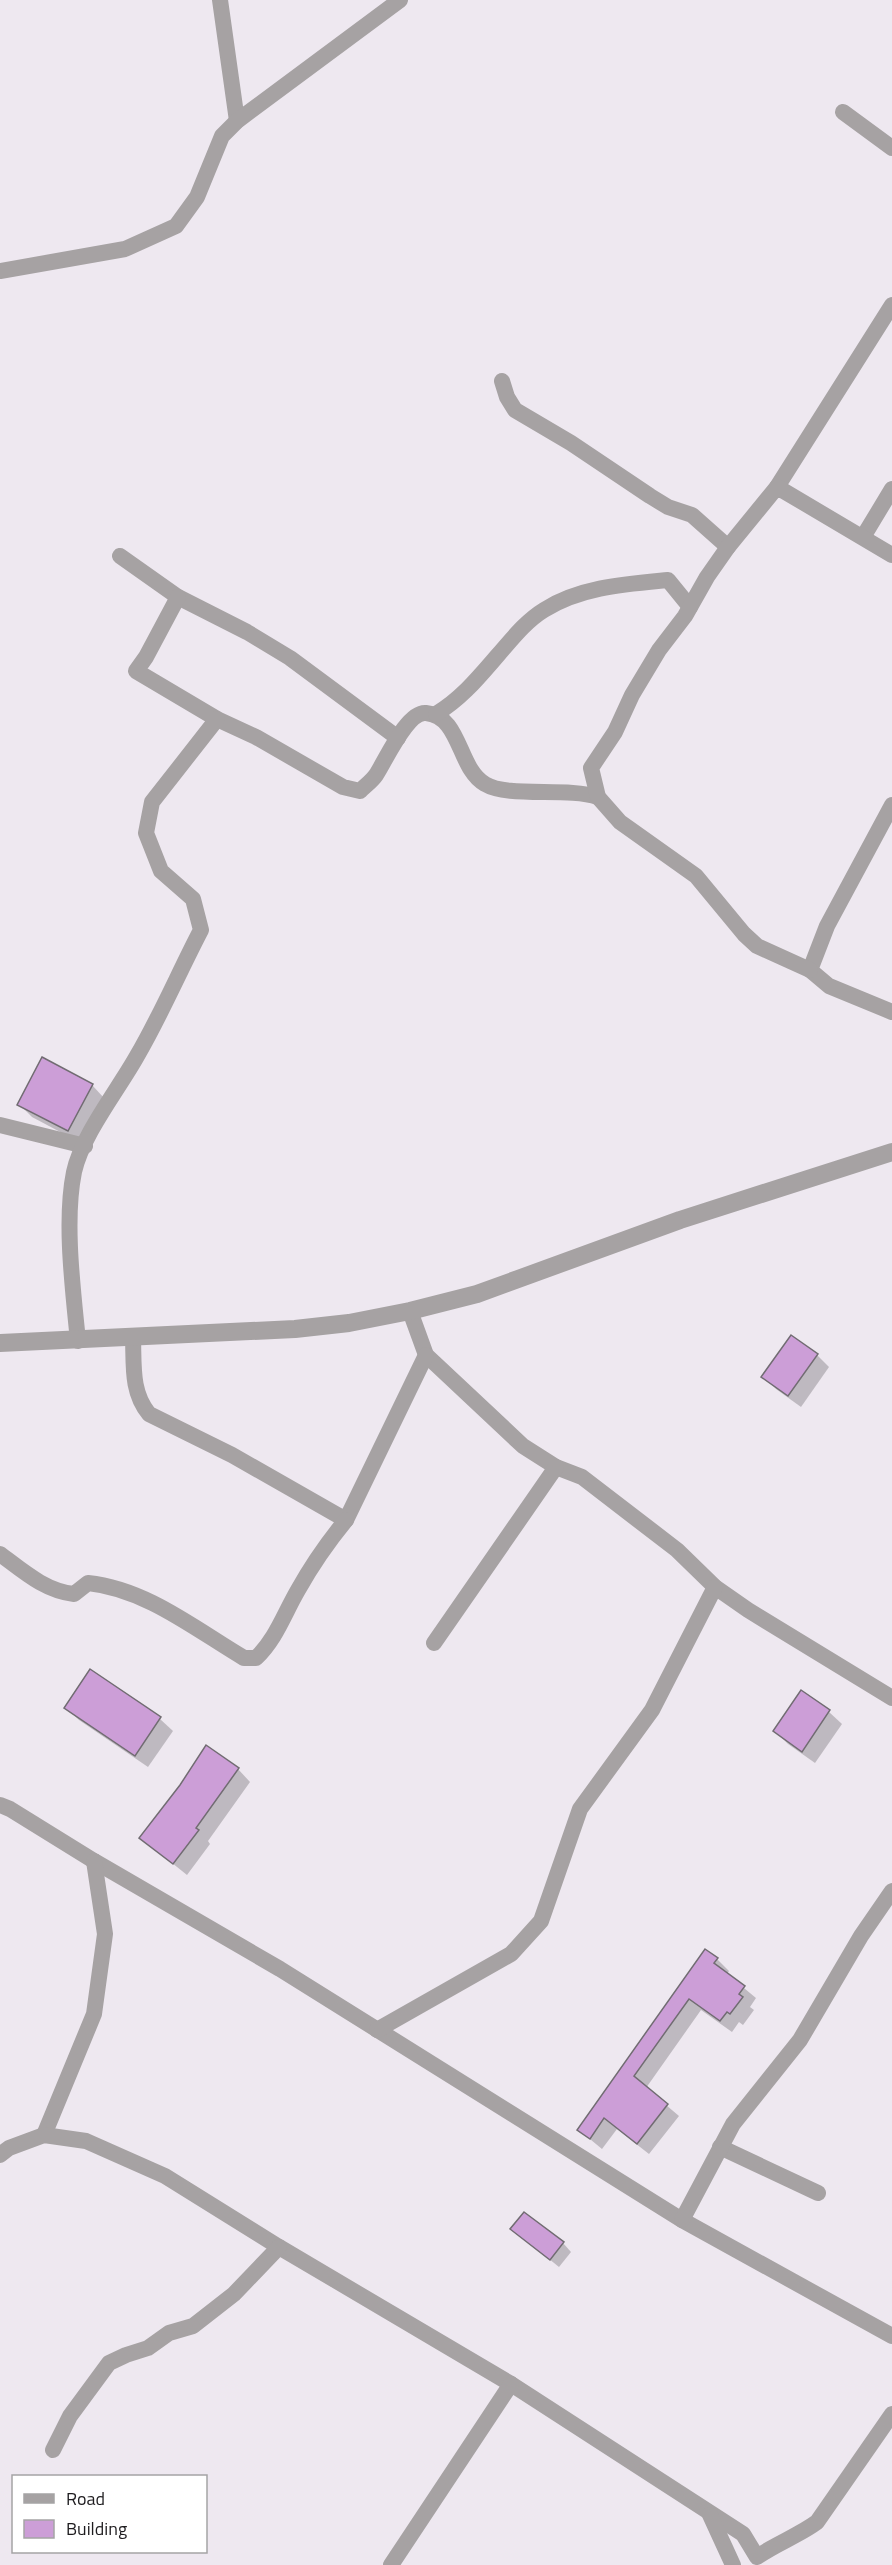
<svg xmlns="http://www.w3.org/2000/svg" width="892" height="2565" font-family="'Titillium Web',sans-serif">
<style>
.shadow{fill:#0003}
.building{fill:#cc9ed7;stroke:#716c72;stroke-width:1.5}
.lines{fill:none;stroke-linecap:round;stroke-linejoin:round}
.minor{stroke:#a6a2a3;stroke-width:16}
.tertiary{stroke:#a6a2a3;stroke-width:18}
</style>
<rect width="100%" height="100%" fill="#eee8f0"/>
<g class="shadow">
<path d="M92 1085 104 1098 81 1143 32 1117 19 1104Z"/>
<path d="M817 1355 829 1367 801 1407 776 1389 763 1376Z"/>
<path d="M91 1671 160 1719 173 1731 148 1767 79 1720 66 1708Z"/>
<path d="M802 1692 829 1712 842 1724 815 1763 788 1744 775 1731Z"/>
<path d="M238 1769 250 1782 208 1841 210 1844 187 1875 141 1838Z"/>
<path d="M717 1959 729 1971 727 1974 756 1998 750 2007 754 2010 743 2025 739 2022 732 2032 701 2010 646 2088 679 2116 649 2154 617 2129 602 2149 579 2130Z"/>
<path d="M512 2229 563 2243 571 2252 559 2267Z"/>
</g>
<g class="building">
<path d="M42 1057 93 1084 68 1131 17 1105Z"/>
<path d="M791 1335 818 1354 788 1396 761 1377Z"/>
<path d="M90 1669 161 1717 135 1756 64 1708Z"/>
<path d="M801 1690 830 1710 802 1752 773 1731Z"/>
<path d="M206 1745 239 1768 196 1828 199 1830 173 1864 139 1838 180 1785Z"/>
<path d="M705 1949 718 1958 714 1963 745 1986 739 1994 743 1997 730 2014 727 2012 720 2021 689 1999 634 2076 668 2104 637 2144 604 2118 590 2139 577 2130Z"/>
<path d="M524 2212 564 2242 550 2260 510 2229Z"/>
</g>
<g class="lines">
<g class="minor">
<path d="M220 0 237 121"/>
<path d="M843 112 892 148"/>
<path d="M0 271 125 249 176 226 197 197 222 136 237 121 400 0"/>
<path d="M502 381 507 397 515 410 571 443 650 496 668 507 692 515 728 547"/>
<path d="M777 487 892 305"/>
<path d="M863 537 892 489"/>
<path d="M120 556 178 597 247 632 290 658 398 738"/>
<path d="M178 597 146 657 136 671 217 719 256 737 343 787 360 791C365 786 372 781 376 775 386 760 407 711 426 713 461 716 458 769 485 784 508 798 566 787 598 797"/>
<path d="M436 714C462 698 478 678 498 655 512 639 526 621 544 610 580 587 626 584 668 580L690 607"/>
<path d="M892 805 827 926 810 970 829 986 892 1012"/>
<path d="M810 970 757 946 744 934 696 876 620 822 598 797 591 768 615 732 632 695 659 650 685 616 707 577 728 547 777 487 892 555"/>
<path d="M0 1125 85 1146"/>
<path d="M410 1311 426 1355 523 1446 556 1467 582 1477 677 1550 715 1587 748 1610 892 1698"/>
<path d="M133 1338C134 1366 131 1392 149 1414L232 1455 346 1520 426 1355"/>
<path d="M78 1341C73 1290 64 1221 74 1172 82 1135 118 1090 137 1056 161 1015 179 972 201 930L193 899 161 871 146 833 152 802 217 719"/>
<path d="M0 1554C23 1571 45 1591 74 1594L88 1583C146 1589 195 1629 244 1658H256C276 1639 284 1614 298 1590 312 1565 328 1542 346 1520"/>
<path d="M434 1643 556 1467"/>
<path d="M0 1805 10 1809 94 1861 280 1969 682 2220 892 2336"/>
<path d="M377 2030 511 1954 541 1921 580 1809 652 1710 715 1587"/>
<path d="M44 2135 94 2014 105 1934 94 1861"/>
<path d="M720 2147 818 2193"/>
<path d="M0 2155 9 2148 44 2135 86 2141 165 2176 279 2247 511 2384 743 2534 757 2557C777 2543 798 2536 817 2522L892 2414"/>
<path d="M682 2220 733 2124 800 2040 861 1936 892 1891"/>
<path d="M53 2450 70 2416 109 2363 126 2355 148 2348 169 2333 193 2326 234 2294 279 2247"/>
<path d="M710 2515 733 2565"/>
<path d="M391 2565 511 2384"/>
</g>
<path class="tertiary" d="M0 1343 295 1329 349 1323 410 1311 477 1294 680 1220 892 1152"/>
</g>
<rect x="12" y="2475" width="195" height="78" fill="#ffffff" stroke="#a5a4a5" stroke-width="1.5"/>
<rect x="24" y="2494" width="30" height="9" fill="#a6a2a3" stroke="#a5a4a5" stroke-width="1.5"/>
<text x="66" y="2505" font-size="18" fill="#1e1c1f">Road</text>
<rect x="24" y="2520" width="30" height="18" fill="#cc9ed7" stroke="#a5a4a5" stroke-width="1.5"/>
<text x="66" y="2535" font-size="18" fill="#1e1c1f">Building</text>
</svg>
